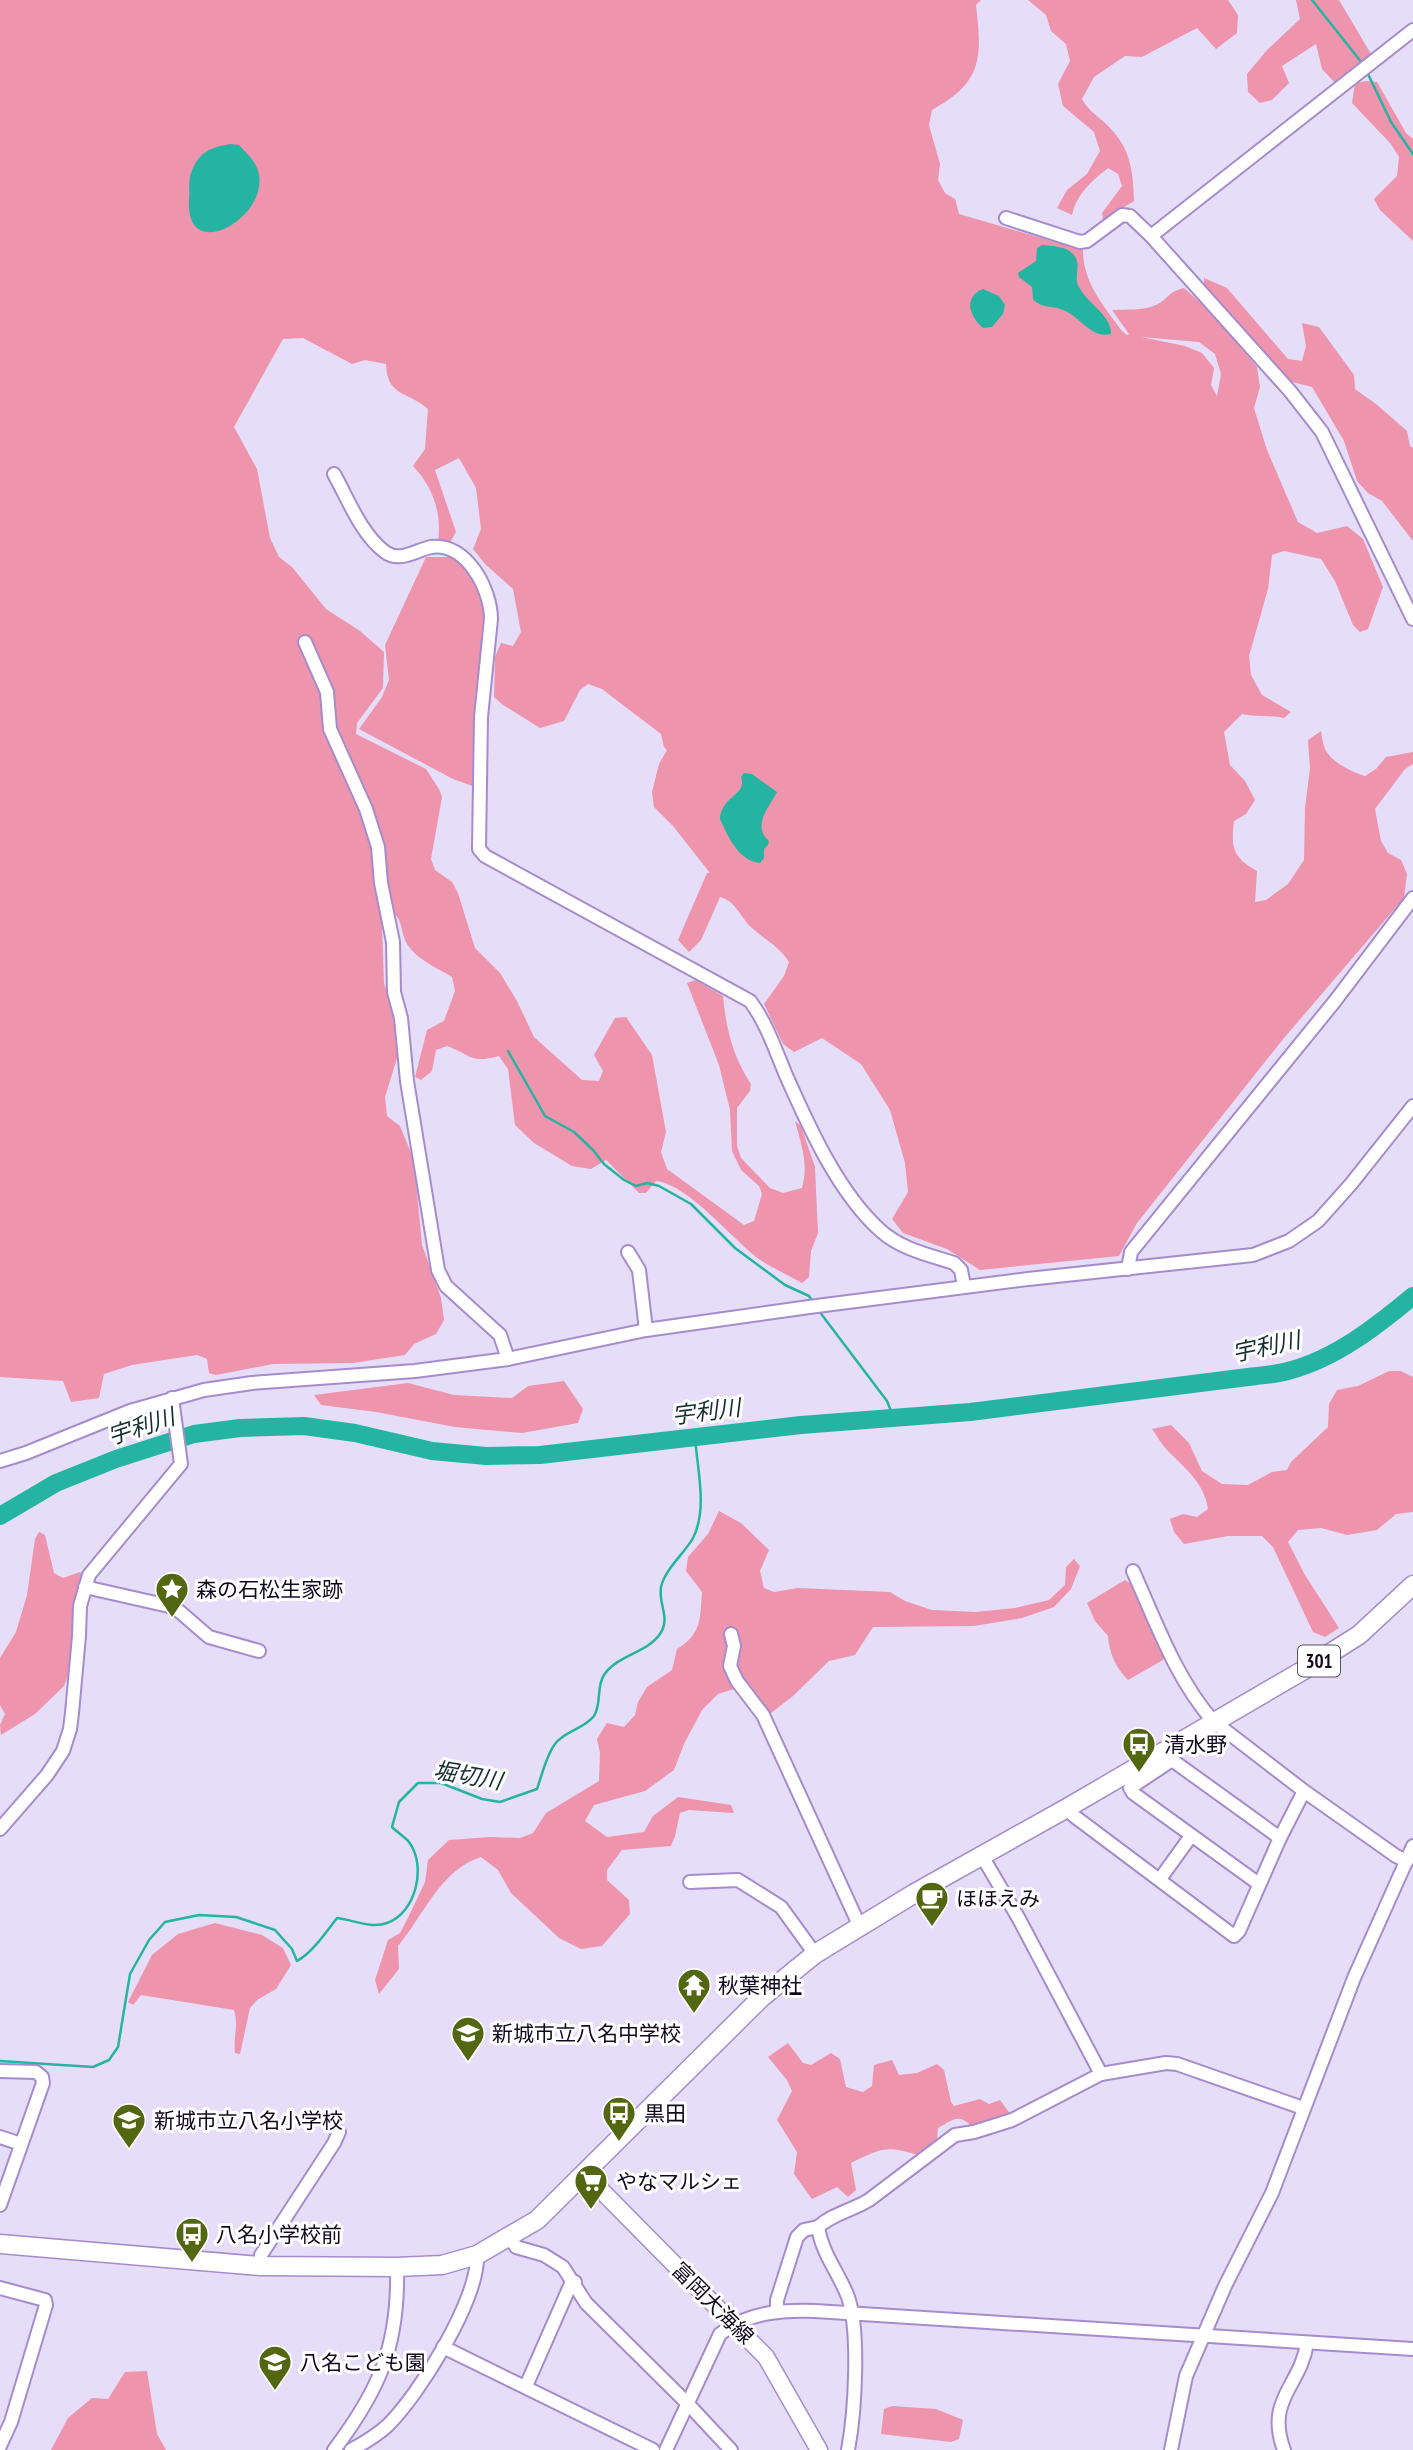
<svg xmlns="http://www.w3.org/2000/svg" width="1413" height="2450" font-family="'PT Sans Narrow','Noto Sans JP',sans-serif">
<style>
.green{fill:#ee94ad;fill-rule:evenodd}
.water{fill:#25b4a2}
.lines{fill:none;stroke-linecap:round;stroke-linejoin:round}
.stream{stroke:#25b4a2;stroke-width:2.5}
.river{stroke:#25b4a2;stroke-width:18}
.minor-casing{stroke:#a58ccc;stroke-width:16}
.major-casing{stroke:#a58ccc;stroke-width:19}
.highway-casing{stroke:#a58ccc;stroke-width:21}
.minor{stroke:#fff;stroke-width:12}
.major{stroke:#fff;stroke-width:16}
.highway{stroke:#fff;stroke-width:18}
.labels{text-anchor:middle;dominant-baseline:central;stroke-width:6;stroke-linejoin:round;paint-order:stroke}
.shield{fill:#fff;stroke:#585161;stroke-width:2}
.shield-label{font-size:19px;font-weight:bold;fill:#11071d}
.poi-label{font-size:21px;fill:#11071d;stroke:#fff;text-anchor:start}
.street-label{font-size:21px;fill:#11071d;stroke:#fff}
.water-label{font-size:23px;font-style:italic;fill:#15312d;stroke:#fff}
</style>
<rect width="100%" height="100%" fill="#e6ddf8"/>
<g class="green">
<path d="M0 0H981L976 5C982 58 983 82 932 110L929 125 940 164 938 180 945 193 955 199 959 214 1083 250C1083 283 1104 306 1122 331L1127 335 1129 334 1112 310C1126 309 1142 311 1156 305 1169 299 1167 292 1184 288L1213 314 1257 367 1260 387 1254 408 1267 450 1298 522 1317 533 1347 526 1363 539 1383 587 1368 629 1360 632 1353 625 1335 581 1321 559 1284 551 1272 555 1268 589 1249 656 1251 675 1262 695 1291 712 1284 718C1270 715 1256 717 1242 714L1224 732 1230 765 1245 781 1255 800 1246 814 1234 821C1231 847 1232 857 1257 871L1255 902 1266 900 1288 884 1304 860 1305 808 1310 768 1308 740 1321 731C1322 737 1323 744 1325 749 1331 762 1352 772 1365 776L1376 769 1386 757 1413 752V764L1405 769 1375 809 1381 841 1388 853 1401 860 1407 874 1404 898 1284 1038 1137 1223 1119 1256 980 1270 947 1249 903 1233 892 1219 908 1192 905 1163 890 1110 861 1064 822 1038 794 1052 783 1044 764 1004 784 976 789 962C779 946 765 940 752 928 740 917 736 901 720 897L701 940 689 952 678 940 707 873H710L673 826 654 807 652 792 659 764 667 750 664 747 661 734 602 689 588 684 580 690 564 721 540 728 503 705 494 697 495 657 501 643 513 646 521 632 513 589 486 565 473 549 481 529 476 488 459 458 435 470 456 532 448 546 438 541C442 513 433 487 413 466L425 449 428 409C408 391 387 397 386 364L365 360 352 364 303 338 283 339 234 427 257 469 270 538 279 557 292 567 326 609 360 631 384 652 383 688 357 723 356 734 426 769 439 789 442 797 431 859 435 870 452 882 458 893 475 948 500 973 517 1001 534 1037 582 1080 599 1081 603 1071 594 1055 615 1018 626 1017 652 1055 666 1132 661 1152 667 1169 744 1225 754 1221 762 1194 759 1186 741 1170 732 1151 730 1110 719 1065 687 983 696 980 723 996C726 1029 733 1057 751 1084L750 1091 737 1108V1146L741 1158 770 1188 783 1193 802 1188C809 1164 801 1144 795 1121L801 1126 815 1167 818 1233 811 1251 809 1277 802 1283C788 1275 772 1268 759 1259 732 1239 688 1184 656 1181L646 1193H639L606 1160 591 1169 572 1166 534 1143 515 1125 508 1069 499 1056C470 1064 472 1055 447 1046L436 1050 432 1071 421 1080 415 1077 427 1030 444 1021 455 991 452 977C436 967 417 960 407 944 401 934 403 921 394 913L382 924 384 983 393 1013 398 1055 385 1097 387 1116 400 1126 414 1160 422 1245 441 1298 444 1320 436 1334 414 1344 405 1355 353 1363 273 1364 216 1375 209 1373 207 1359 197 1355 132 1365 104 1374 99 1398 71 1402 63 1381 0 1377ZM1141 337 1199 342 1215 354 1221 374 1217 396 1211 385 1214 368 1202 353 1185 346Z"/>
<path d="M1028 0H1228L1238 15 1237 33 1216 49 1197 28 1142 57 1125 56 1094 77 1082 99C1088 110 1095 114 1104 122 1130 146 1133 167 1134 201L1103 220 1102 213 1122 186 1118 174 1108 168C1092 181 1077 193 1072 215L1057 208 1067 190 1087 174 1100 151 1094 132 1063 106 1058 84 1070 61 1066 44 1051 31 1046 15Z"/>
<path d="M1296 0H1339L1371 54 1359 68 1336 84 1322 69 1316 44 1282 66 1289 83 1272 100 1260 103 1248 92 1247 74 1267 50 1300 19Z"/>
<path d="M1367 81 1377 82 1406 133 1413 139V241L1380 210 1374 199 1397 176 1399 157 1391 144 1352 103 1355 83Z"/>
<path d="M1204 278 1227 288 1288 359 1302 361 1306 346 1302 323 1319 327 1354 375 1355 389 1376 404 1407 431 1410 446 1413 448V541L1382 501 1368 493 1357 481 1344 441 1312 387 1292 382 1204 286Z"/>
<path d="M426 557H450L464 565 480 583 488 621 475 787 453 779 359 729 382 697 389 680 385 645Z"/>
<path d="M1389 1371H1401L1413 1377V1512L1396 1514 1377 1530 1347 1535 1321 1528 1298 1530 1288 1542 1305 1575 1339 1628 1325 1637 1313 1632 1273 1547 1262 1536H1228L1184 1544 1174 1532 1170 1519 1183 1514 1197 1517 1208 1509C1205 1484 1185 1468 1168 1451 1162 1445 1157 1436 1152 1429L1171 1425 1189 1443 1202 1471 1222 1484 1248 1485 1272 1472 1287 1470 1291 1462 1328 1427 1329 1404 1337 1390 1358 1386Z"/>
<path d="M564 1381 583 1409 578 1423 522 1433 455 1427 376 1412 321 1405 314 1395 408 1383 454 1395 512 1398 528 1386Z"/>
<path d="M719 1511 741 1523 769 1550 760 1571 764 1588 774 1592 798 1588 890 1592 905 1601 932 1610 976 1612 1015 1608 1049 1600 1065 1585 1066 1567 1074 1559 1080 1566 1071 1589 1054 1607 1022 1618 974 1626 873 1627 855 1655 829 1661 793 1696 771 1713 753 1708 734 1689 718 1694 702 1710 684 1744 674 1770 645 1791 594 1805 585 1821 607 1837 644 1832 653 1816 678 1797 731 1805 734 1813 689 1810 680 1813 675 1836 671 1846 622 1850 607 1870V1880L629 1900 630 1914 602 1946 581 1949 559 1938 511 1893 498 1870 481 1857C440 1870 424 1915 398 1946L399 1969 379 1994 375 1980 388 1940 400 1933 408 1918 425 1882 428 1860 449 1840 490 1837 520 1838 533 1833 546 1813 599 1781 600 1753 597 1739 607 1723 624 1727 635 1715 638 1702 647 1687 672 1670 677 1649C702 1634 700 1618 702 1592L686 1571 688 1557 708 1534Z"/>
<path d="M39 1532 45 1535 54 1573 63 1578 80 1572 84 1575 70 1670 64 1686 35 1714 1 1735 0 1725 5 1714 0 1705V1658L16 1632 27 1595 35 1539Z"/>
<path d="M1125 1580 1134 1586 1164 1655 1163 1660 1128 1680C1116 1668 1109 1653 1108 1636L1095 1621 1087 1603Z"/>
<path d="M215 1923 262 1935 283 1948 291 1965 276 1989 257 2000 250 2008 240 2054 235 2053C233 2036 239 2027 234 2010L141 1995 133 2005 128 2002 152 1955 178 1934Z"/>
<path d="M788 2043 803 2063 811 2065 831 2053 840 2059 846 2087 863 2092 872 2086 874 2065 892 2060 899 2075 917 2073 937 2064 944 2070 951 2102 954 2106 980 2099 989 2104 1000 2100 1011 2115 991 2123 970 2125C958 2113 951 2121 938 2128L937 2140 918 2155C886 2145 881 2148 851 2163L856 2190 848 2197 837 2187 812 2199 794 2174 797 2152 777 2120 792 2091 787 2080 768 2057Z"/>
<path d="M147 2371 157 2434 166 2450H51L68 2418 92 2398 108 2399 125 2372Z"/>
<path d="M892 2406 936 2409 963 2420 959 2439 951 2442 881 2434 884 2409Z"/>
</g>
<g class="water">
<path d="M231 144 239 145C246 153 255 160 258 171 272 216 185 267 189 200 190 191 188 181 191 173 198 153 210 147 231 144Z"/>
<path d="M1042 245C1052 246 1066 246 1073 254 1082 263 1074 275 1078 285 1085 302 1112 315 1111 334 1091 339 1081 317 1063 310 1052 305 1042 309 1033 299L1032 287 1019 277 1018 273 1036 261 1037 248Z"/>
<path d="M983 289 999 296 1005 305 1003 314 992 327 983 328C969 316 963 297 983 289Z"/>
<path d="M744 773 752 774 777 792C770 806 751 826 769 841L768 845 764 849V858L760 863C739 861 728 837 720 819 721 796 748 795 741 777Z"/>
</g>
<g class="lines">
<g class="stream">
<path d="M1312 0 1362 63"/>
<path d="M1367 72 1391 122 1413 154"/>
<path d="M508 1051 545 1116 574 1132 593 1150 604 1164 624 1180 636 1186 647 1183 659 1186 691 1204 735 1248 785 1285 809 1296 813 1302"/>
<path d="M819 1311 887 1401 893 1416"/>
<path d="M0 2061 93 2067 109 2060 118 2047 130 1974 149 1940 165 1922 199 1915 236 1917 275 1930 292 1949 297 1961C312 1953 326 1932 337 1918 354 1920 371 1929 387 1923 416 1913 427 1866 409 1842 405 1837 397 1832 392 1827L399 1802 418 1783H441L482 1799 500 1802 537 1789C542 1775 546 1756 555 1744 564 1731 584 1729 594 1716 602 1703 596 1687 604 1675 617 1655 647 1653 660 1634 671 1618 658 1604 661 1587 665 1569 684 1554 693 1538 708 1509 697 1468 695 1437"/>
</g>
<path class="river" d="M0 1516 56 1483 116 1459 194 1434 240 1428 304 1426 355 1433 432 1451 486 1456 540 1455 801 1425 970 1412 1256 1376C1266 1375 1277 1374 1288 1371 1335 1359 1377 1326 1413 1296"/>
<defs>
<g id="minor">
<path d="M1413 30 1151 236 1290 391 1322 432 1413 619"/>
<path d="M1006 218 1080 242 1087 241 1122 215 1130 216 1151 236"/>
<path d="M334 474C348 499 361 534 385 552 400 563 416 550 431 547 467 542 491 590 491 619L481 717 479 849 485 856 750 1001C766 1022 775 1049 785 1073 808 1125 838 1193 881 1231 901 1249 929 1255 954 1263L961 1270 964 1286"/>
<path d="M305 642 327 692 330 729 366 809 378 847 381 883 393 942 394 992 401 1018 407 1081 438 1270 446 1286 500 1335 508 1359"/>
<path d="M628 1252 639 1270 646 1330"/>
<path d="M1128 1269 1131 1252 1335 1001 1413 898"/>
<path d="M0 1461 26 1453 130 1411 204 1390 252 1383 415 1371 508 1359 646 1330 809 1307 1028 1279 1253 1255 1289 1241 1318 1221 1351 1184 1413 1106"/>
<path d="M1133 1571C1156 1622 1176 1679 1213 1721L1304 1791 1396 1856 1407 1861"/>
<path d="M85 1587 169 1606 179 1611 209 1637 259 1651"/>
<path d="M731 1634 734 1646 730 1666 737 1681 763 1715 860 1927"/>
<path d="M1067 1808 1074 1816 1234 1936 1239 1931 1280 1838 1304 1791"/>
<path d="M0 1829 47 1775 63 1751 70 1729 72 1713 79 1636 80 1606 89 1575 181 1464 172 1398"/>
<path d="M982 1856 1019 1919 1101 2074"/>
<path d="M1160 1879 1191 1836"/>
<path d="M690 1882 738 1880 781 1907 815 1954"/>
<path d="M1259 1884 1133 1793 1130 1788 1172 1760 1280 1838"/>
<path d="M0 2071 36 2072 42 2077 43 2083 0 2205"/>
<path d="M0 2137 21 2144"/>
<path d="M510 2237 516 2247 544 2255 563 2267 586 2303 688 2404 731 2450"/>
<path d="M260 2266 261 2255 334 2143 339 2132"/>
<path d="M0 2288 45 2300 46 2305 11 2422 0 2446"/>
<path d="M777 2311V2300L797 2237 804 2230 818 2227"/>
<path d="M443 2347 653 2450"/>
<path d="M526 2386 570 2286 575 2282"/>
<path d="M334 2450C380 2389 399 2345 397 2267"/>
<path d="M351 2450C364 2443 376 2436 387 2426 419 2395 479 2299 477 2255"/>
<path d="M666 2450 720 2334C748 2312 781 2310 815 2311L1413 2349"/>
<path d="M848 2450C855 2413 860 2332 848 2297 839 2273 822 2254 818 2227 832 2214 853 2210 869 2200L955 2135 974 2132 1012 2120 1101 2074 1166 2063 1177 2064 1303 2108"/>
<path d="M1171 2450 1186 2376 1225 2286 1272 2193 1354 1978 1413 1846"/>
<path d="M1284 2450C1265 2399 1301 2386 1307 2343"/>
</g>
<path id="major" d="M585 2174 766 2357 819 2450"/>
<path id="highway" d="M0 2244 260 2266 397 2267 442 2265 477 2255 537 2220 762 1997 815 1954 915 1893 1067 1808 1302 1671 1359 1635 1413 1585"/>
</defs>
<use href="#minor" class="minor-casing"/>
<use href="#major" class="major-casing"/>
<use href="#highway" class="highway-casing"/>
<use href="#minor" class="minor"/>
<use href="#major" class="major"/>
<use href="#highway" class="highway"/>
</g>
<defs>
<symbol id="sight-pin" viewBox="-11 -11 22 30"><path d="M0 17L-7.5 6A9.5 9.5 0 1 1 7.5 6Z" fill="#536611" stroke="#fff"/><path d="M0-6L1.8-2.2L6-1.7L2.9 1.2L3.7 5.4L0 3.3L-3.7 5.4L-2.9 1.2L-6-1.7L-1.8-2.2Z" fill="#fff"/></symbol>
<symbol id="bus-pin" viewBox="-11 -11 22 30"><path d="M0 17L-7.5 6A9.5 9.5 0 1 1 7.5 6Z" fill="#536611" stroke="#fff"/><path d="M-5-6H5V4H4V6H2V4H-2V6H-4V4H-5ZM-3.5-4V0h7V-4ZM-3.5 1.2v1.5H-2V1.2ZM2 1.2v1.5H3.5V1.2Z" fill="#fff"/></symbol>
<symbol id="cafe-pin" viewBox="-11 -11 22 30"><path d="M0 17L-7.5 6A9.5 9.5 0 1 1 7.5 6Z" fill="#536611" stroke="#fff"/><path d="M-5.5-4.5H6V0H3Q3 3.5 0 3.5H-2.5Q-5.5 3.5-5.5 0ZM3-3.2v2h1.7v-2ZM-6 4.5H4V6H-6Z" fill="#fff"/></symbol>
<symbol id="temple-pin" viewBox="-11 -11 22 30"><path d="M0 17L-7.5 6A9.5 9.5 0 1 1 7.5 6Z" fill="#536611" stroke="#fff"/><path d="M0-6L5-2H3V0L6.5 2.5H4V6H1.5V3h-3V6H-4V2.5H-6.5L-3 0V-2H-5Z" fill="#fff"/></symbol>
<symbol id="school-pin" viewBox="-11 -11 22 30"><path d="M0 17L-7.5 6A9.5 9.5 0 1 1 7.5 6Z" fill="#536611" stroke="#fff"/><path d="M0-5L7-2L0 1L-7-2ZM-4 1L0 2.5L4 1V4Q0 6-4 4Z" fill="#fff"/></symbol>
<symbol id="supermarket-pin" viewBox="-11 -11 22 30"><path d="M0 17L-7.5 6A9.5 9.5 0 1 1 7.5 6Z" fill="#536611" stroke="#fff"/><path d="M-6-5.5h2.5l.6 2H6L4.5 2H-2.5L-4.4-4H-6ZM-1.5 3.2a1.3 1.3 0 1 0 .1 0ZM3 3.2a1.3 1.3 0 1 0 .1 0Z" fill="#fff"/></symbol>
</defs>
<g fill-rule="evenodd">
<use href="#sight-pin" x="153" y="1570" width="38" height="52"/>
<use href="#bus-pin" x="1120" y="1725" width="38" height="52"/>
<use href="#cafe-pin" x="913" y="1879" width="38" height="52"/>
<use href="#temple-pin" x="675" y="1966" width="38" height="52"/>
<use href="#school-pin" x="449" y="2014" width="38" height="52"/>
<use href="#bus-pin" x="600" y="2094" width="38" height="52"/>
<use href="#school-pin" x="110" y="2101" width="38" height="52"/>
<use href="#supermarket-pin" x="572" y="2162" width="38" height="52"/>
<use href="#bus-pin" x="173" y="2215" width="38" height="52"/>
<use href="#school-pin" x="256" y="2343" width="38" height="52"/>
</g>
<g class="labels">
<rect class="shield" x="1298" y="1645.5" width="42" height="31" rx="5"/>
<g class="shield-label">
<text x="1319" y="1661">301</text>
</g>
<g class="poi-label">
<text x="196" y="1589">森の石松生家跡</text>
<text x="1164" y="1744">清水野</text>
<text x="956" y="1898">ほほえみ</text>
<text x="718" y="1985">秋葉神社</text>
<text x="492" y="2033">新城市立八名中学校</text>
<text x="644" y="2113">黒田</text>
<text x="154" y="2120">新城市立八名小学校</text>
<text x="616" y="2181">やなマルシェ</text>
<text x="216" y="2234">八名小学校前</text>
<text x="300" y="2362">八名こども園</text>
</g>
<g class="street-label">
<text transform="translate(713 2303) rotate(45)">富岡大海線</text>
</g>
<g class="water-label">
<text transform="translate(1266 1346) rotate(-12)">宇利川</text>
<text transform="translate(706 1411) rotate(-7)">宇利川</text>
<text transform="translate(141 1426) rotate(-18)">宇利川</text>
<text transform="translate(468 1775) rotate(10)">堀切川</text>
</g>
</g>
</svg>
